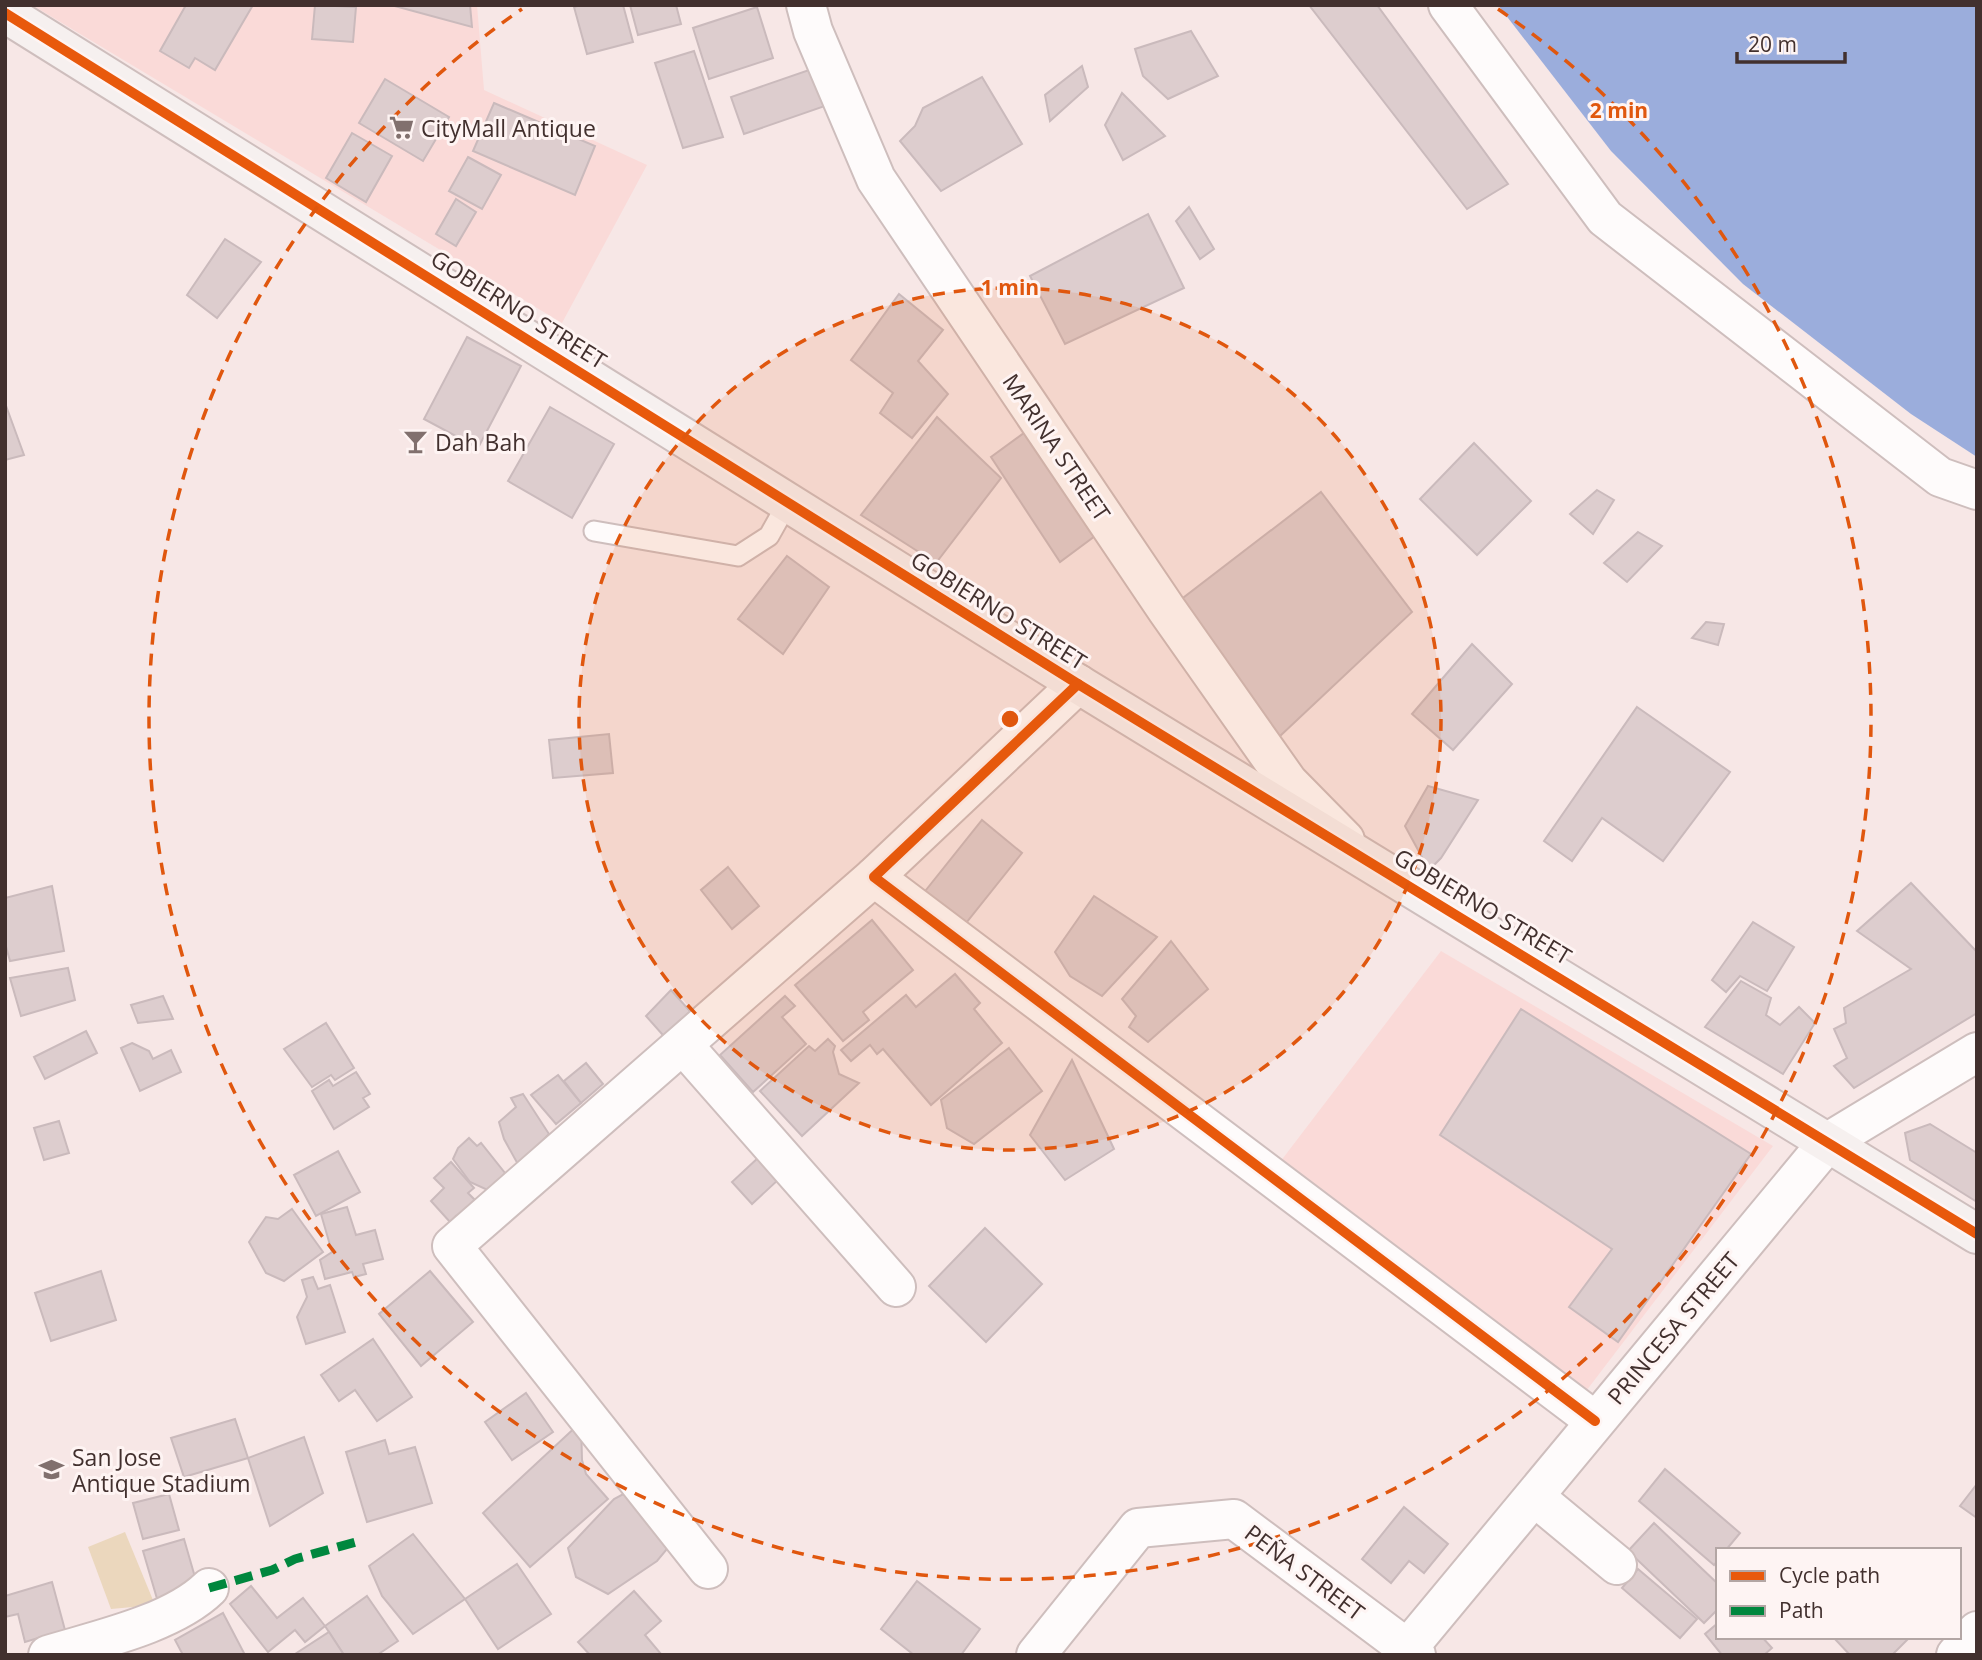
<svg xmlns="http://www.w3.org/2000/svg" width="1982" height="1660" font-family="'Open Sans',sans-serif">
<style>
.built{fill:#fadad8}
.green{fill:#ebd7bd}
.water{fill:#9baddc}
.building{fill:#ddcdce;stroke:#cababc;stroke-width:2}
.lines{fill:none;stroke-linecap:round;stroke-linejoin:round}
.lane-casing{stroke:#cebebd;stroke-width:23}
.street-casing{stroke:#cebebd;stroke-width:42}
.secondary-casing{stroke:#cebebd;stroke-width:42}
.lane{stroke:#fefbfb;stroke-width:19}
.street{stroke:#fefbfb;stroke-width:38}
.secondary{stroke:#f6f0ef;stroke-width:38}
.quiet{stroke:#00873e;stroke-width:9;stroke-dasharray:18 9;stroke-linecap:butt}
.cycleway-casing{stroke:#fef4f3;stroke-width:15}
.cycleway{stroke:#e8590c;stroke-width:10}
.ring{fill:none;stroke:#e0570e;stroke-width:3.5;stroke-dasharray:12 9}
.labels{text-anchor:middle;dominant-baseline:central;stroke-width:6;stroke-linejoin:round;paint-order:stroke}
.poi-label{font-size:23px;fill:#42302e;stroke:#fef4f3;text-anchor:start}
.street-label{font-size:23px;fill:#42302e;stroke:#fef4f3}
.centre{fill:#e0570e;stroke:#fef4f3;stroke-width:3.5}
.ring-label{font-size:21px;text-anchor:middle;font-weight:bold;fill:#e0570e;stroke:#fef4f3;stroke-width:6;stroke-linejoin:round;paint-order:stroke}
</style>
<rect width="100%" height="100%" fill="#f7e7e6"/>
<g class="built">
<path d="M32 5H477L484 90 647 165 562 323Z"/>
<path d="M1441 951 1773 1146 1580 1399 1277 1166Z"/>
</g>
<path class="green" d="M125 1532 155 1605 111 1609 88 1547Z"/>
<path class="water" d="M1498 5H1977V457L1911 414 1743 284 1611 151Z"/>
<g class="building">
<path d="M186 5H253L215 70 195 58 189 68 160 51Z"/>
<path d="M315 5 356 7 353 42 312 39Z"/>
<path d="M391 5H470L472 27Z"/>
<path d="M581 5H623L633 42 587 54 574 7Z"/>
<path d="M630 5H676L681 24 638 35Z"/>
<path d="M1309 5H1377L1508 184 1467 209Z"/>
<path d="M757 7 773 58 709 79 693 28Z"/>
<path d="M1191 31 1218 76 1168 99 1143 76 1135 49Z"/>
<path d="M694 51 723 137 683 148 655 63Z"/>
<path d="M1082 66 1088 87 1050 121 1045 95Z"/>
<path d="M812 69 825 106 744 134 731 97Z"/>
<path d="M982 77 1022 144 941 191 900 141 915 126 923 108Z"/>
<path d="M385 79 449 117 423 161 359 123Z"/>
<path d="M1122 93 1165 136 1123 160 1105 125Z"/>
<path d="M494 103 595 146 575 195 473 151Z"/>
<path d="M352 133 392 156 366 202 326 178Z"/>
<path d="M468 157 501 175 482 209 449 191Z"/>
<path d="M456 199 476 212 456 246 436 234Z"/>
<path d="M1189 207 1214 249 1200 259 1176 221Z"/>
<path d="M1148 214 1184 288 1065 344 1030 276Z"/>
<path d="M225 239 261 262 217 318 187 295Z"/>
<path d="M899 294 943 330 918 361 948 394 912 438 880 413 893 393 851 360Z"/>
<path d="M467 337 521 366 478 448 424 419Z"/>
<path d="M5 403 24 455 5 460Z"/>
<path d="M550 407 614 444 572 518 508 481Z"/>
<path d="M937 417 1001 478 936 563 861 515Z"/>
<path d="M1028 430 1095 536 1060 562 991 457Z"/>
<path d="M1474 443 1531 501 1477 555 1420 499Z"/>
<path d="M1597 490 1614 500 1593 534 1570 514Z"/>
<path d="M1321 492 1412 612 1279 737 1179 601Z"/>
<path d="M1638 532 1662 546 1627 582 1604 563Z"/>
<path d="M787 556 829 587 783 654 738 619Z"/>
<path d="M1706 622 1724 624 1718 645 1692 638Z"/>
<path d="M1472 644 1512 684 1453 750 1412 714Z"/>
<path d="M1637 707 1730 772 1663 861 1602 818 1572 861 1544 841Z"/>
<path d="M609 734 613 773 553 778 549 740Z"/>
<path d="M1428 786 1478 800 1441 858 1429 870 1405 826Z"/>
<path d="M982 820 1022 853 962 928 922 895Z"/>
<path d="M728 867 759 906 732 929 701 890Z"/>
<path d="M1911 883 1977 952V1013L1854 1088 1834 1066 1847 1058 1834 1029 1846 1023 1844 1008 1911 969 1857 931Z"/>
<path d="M52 886 64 951 10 961 5 943V898Z"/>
<path d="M1094 896 1157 937 1102 996 1070 976 1055 952Z"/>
<path d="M872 920 913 970 863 1012 869 1020 843 1041 795 985Z"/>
<path d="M1753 922 1794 947 1767 991 1740 976 1726 992 1712 980Z"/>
<path d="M1171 941 1208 989 1148 1042 1129 1027 1136 1016 1122 999Z"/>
<path d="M68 968 75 1000 21 1016 10 978Z"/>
<path d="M955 974 980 1003 974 1009 1002 1043 931 1105 883 1049 877 1054 870 1045 851 1061 841 1050 906 995 916 1007Z"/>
<path d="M1741 981 1771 998 1766 1015 1780 1025 1799 1007 1815 1023 1783 1074 1705 1027Z"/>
<path d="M671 990 697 1019 670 1043 646 1016Z"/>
<path d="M163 996 173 1019 138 1023 131 1005Z"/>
<path d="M785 996 795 1006 782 1017 806 1044 753 1092 720 1055Z"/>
<path d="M1521 1009 1751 1154 1618 1342 1569 1307 1612 1249 1440 1135Z"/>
<path d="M326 1023 354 1068 335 1080 331 1075 312 1087 284 1049Z"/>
<path d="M86 1031 97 1053 45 1079 34 1057Z"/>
<path d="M828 1039 835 1046 833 1052 839 1074 859 1083 802 1136 760 1091 809 1046 815 1051Z"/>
<path d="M132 1043 149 1051 153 1059 171 1050 181 1072 140 1091 121 1048Z"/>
<path d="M1009 1048 1042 1091 974 1144 947 1128 941 1100Z"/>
<path d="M1072 1060 1114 1149 1065 1180 1030 1135Z"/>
<path d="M586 1063 603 1084 581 1103 564 1081Z"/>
<path d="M356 1072 370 1094 363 1098 369 1107 334 1129 312 1091 329 1080 333 1086Z"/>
<path d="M558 1075 581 1103 556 1124 531 1095Z"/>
<path d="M523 1094 549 1134 537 1146 543 1156 520 1168 504 1139 499 1122 516 1107 511 1098Z"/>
<path d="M59 1121 69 1153 44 1160 34 1128Z"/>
<path d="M1930 1124 1977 1153V1202L1910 1160 1905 1133Z"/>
<path d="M469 1138 477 1146 481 1143 505 1173 492 1192 470 1182 453 1159 458 1148Z"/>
<path d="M338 1151 360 1192 316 1216 294 1175Z"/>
<path d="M759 1157 779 1179 752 1204 732 1182Z"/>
<path d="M451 1162 474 1188 468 1193 479 1204 460 1221 456 1216 450 1222 431 1201 444 1188 434 1178Z"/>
<path d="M347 1207 356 1235 375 1230 383 1259 363 1264 366 1274 354 1277 352 1272 325 1279 320 1260 332 1252 321 1214Z"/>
<path d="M292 1209 323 1252 284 1281 266 1273 249 1242 266 1217 278 1219Z"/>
<path d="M985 1228 1042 1284 986 1342 929 1286Z"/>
<path d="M101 1271 116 1320 51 1341 35 1293Z"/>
<path d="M430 1271 473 1322 421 1366 379 1314Z"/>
<path d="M313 1277 318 1289 330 1285 345 1332 306 1344 297 1317 307 1297 302 1280Z"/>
<path d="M373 1339 412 1397 377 1421 355 1390 339 1401 321 1375Z"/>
<path d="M526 1393 553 1432 512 1460 485 1422Z"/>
<path d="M235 1419 248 1458 184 1477 171 1438Z"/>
<path d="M581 1422 582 1460 586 1474 608 1499 530 1567 483 1513Z"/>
<path d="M304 1437 323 1493 270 1526 248 1458Z"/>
<path d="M385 1440 389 1454 415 1447 432 1503 367 1522 346 1452Z"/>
<path d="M1665 1469 1740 1533 1726 1550H1718V1560L1714 1565 1639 1501Z"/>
<path d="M1977 1484V1518L1960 1506Z"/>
<path d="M640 1485 672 1543 657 1561 608 1594 576 1577 568 1548 614 1499Z"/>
<path d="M169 1494 179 1530 143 1539 133 1503Z"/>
<path d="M1404 1507 1448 1544 1424 1573 1409 1561 1391 1583 1362 1559Z"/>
<path d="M1654 1523 1718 1584V1609L1704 1623 1628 1551Z"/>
<path d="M413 1534 465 1599 413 1634 382 1596 369 1566Z"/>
<path d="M184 1539 199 1591 158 1602 143 1551Z"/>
<path d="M517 1564 551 1614 498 1649 465 1599Z"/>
<path d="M1638 1569 1697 1619 1680 1638 1622 1588Z"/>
<path d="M917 1581 980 1629 961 1655H914L881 1629Z"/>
<path d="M52 1582 65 1630 25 1642 18 1614 5 1617V1596Z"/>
<path d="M251 1586 277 1618 303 1598 325 1626 305 1642 295 1630 268 1652 230 1604Z"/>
<path d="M634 1591 661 1621 645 1635 661 1654 590 1655 578 1642Z"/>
<path d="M367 1596 398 1641 377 1655H344L325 1626Z"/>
<path d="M223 1613 245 1655H183L175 1640Z"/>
<path d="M1718 1623V1637H1762L1772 1648 1764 1655H1722L1705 1634Z"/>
<path d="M329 1632 344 1655H295V1654Z"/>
<path d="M1833 1637H1910L1892 1655H1850Z"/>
</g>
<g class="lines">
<defs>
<path id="lane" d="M594 531 738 556 769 536 788 502"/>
<g id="street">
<path d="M806 5 813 31 876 179 1167 610 1288 782 1345 840"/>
<path d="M1448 5 1605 218 1940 477 1977 490"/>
<path d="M1078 684 874 877 1595 1421"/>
<path d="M684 1046 896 1287"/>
<path d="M1536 1498 1617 1565"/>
<path d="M708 1569 452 1246 874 877"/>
<path d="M1408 1648 1828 1142 1977 1052"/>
<path d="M48 1655C97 1640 172 1624 209 1588"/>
<path d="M1036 1655 1138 1528 1234 1519 1416 1655"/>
<path d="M1956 1655 1977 1631"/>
</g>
<path id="secondary" d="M5 13 1078 684 1977 1234"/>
</defs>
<use href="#lane" class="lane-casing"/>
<use href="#street" class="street-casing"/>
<use href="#secondary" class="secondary-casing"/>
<use href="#lane" class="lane"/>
<use href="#street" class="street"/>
<use href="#secondary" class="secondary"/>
<path class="quiet" d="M209 1588 272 1570 295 1559 356 1542"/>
<defs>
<g id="cycleway">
<path d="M5 13 1078 684 1977 1234"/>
<path d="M1078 684 874 877 1595 1421"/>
</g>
</defs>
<use href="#cycleway" class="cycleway-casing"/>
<use href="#cycleway" class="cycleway"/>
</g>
<circle cx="1010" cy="719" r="431" fill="#e0570e" fill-opacity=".12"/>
<g class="ring">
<circle cx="1010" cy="719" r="431"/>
<path d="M1498 9A861 861 0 1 1 522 9"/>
</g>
<defs>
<symbol id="supermarket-bare" viewBox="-9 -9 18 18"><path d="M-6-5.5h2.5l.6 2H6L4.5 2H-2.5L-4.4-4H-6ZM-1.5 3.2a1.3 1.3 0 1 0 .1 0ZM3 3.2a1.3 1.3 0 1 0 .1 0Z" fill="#81706e" stroke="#fef4f3" stroke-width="2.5" paint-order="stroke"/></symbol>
<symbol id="bar-bare" viewBox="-9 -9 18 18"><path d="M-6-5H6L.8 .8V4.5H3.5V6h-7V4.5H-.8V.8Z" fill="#81706e" stroke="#fef4f3" stroke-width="2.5" paint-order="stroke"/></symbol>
<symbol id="school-bare" viewBox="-9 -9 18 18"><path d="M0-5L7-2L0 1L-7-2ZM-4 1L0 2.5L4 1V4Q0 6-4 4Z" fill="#81706e" stroke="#fef4f3" stroke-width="2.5" paint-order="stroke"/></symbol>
</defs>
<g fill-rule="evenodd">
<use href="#supermarket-bare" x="384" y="110" width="35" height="35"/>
<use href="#bar-bare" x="398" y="424" width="35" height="35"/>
<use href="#school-bare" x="34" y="1452" width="35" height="35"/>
</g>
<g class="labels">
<g class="poi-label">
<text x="421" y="128">CityMall Antique</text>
<text x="435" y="442">Dah Bah</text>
<text x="72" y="1457">San Jose<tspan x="72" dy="26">Antique Stadium</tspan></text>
</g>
<g class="street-label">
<text transform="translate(519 309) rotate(32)">GOBIERNO STREET</text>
<text transform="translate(1057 447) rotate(56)">MARINA STREET</text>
<text transform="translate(999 610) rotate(32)">GOBIERNO STREET</text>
<text transform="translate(1483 906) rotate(31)">GOBIERNO STREET</text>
<text transform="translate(1673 1328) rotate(-50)">PRINCESA STREET</text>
<text transform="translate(1305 1572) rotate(37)">PEÑA STREET</text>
</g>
</g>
<circle cx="1010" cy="719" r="10" class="centre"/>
<g class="ring-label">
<text x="1619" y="118">2 min</text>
<text x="1010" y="295">1 min</text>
</g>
<rect width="1982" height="1660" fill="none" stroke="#42302e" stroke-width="14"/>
<rect x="1716" y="1548" width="245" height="91" fill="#fef4f3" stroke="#b3a6a4" stroke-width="2"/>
<rect x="1730" y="1571" width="35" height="10" fill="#e8590c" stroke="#b3a6a4" stroke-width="2"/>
<text x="1779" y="1583" font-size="21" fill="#42302e">Cycle path</text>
<rect x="1730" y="1606" width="35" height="10" fill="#00873e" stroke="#b3a6a4" stroke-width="2"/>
<text x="1779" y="1618" font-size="21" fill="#42302e">Path</text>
<path d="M1737 52v10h108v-10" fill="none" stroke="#42302e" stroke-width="3.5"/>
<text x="1748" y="52" font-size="21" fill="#42302e" stroke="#fef4f3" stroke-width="5" paint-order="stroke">20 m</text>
</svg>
